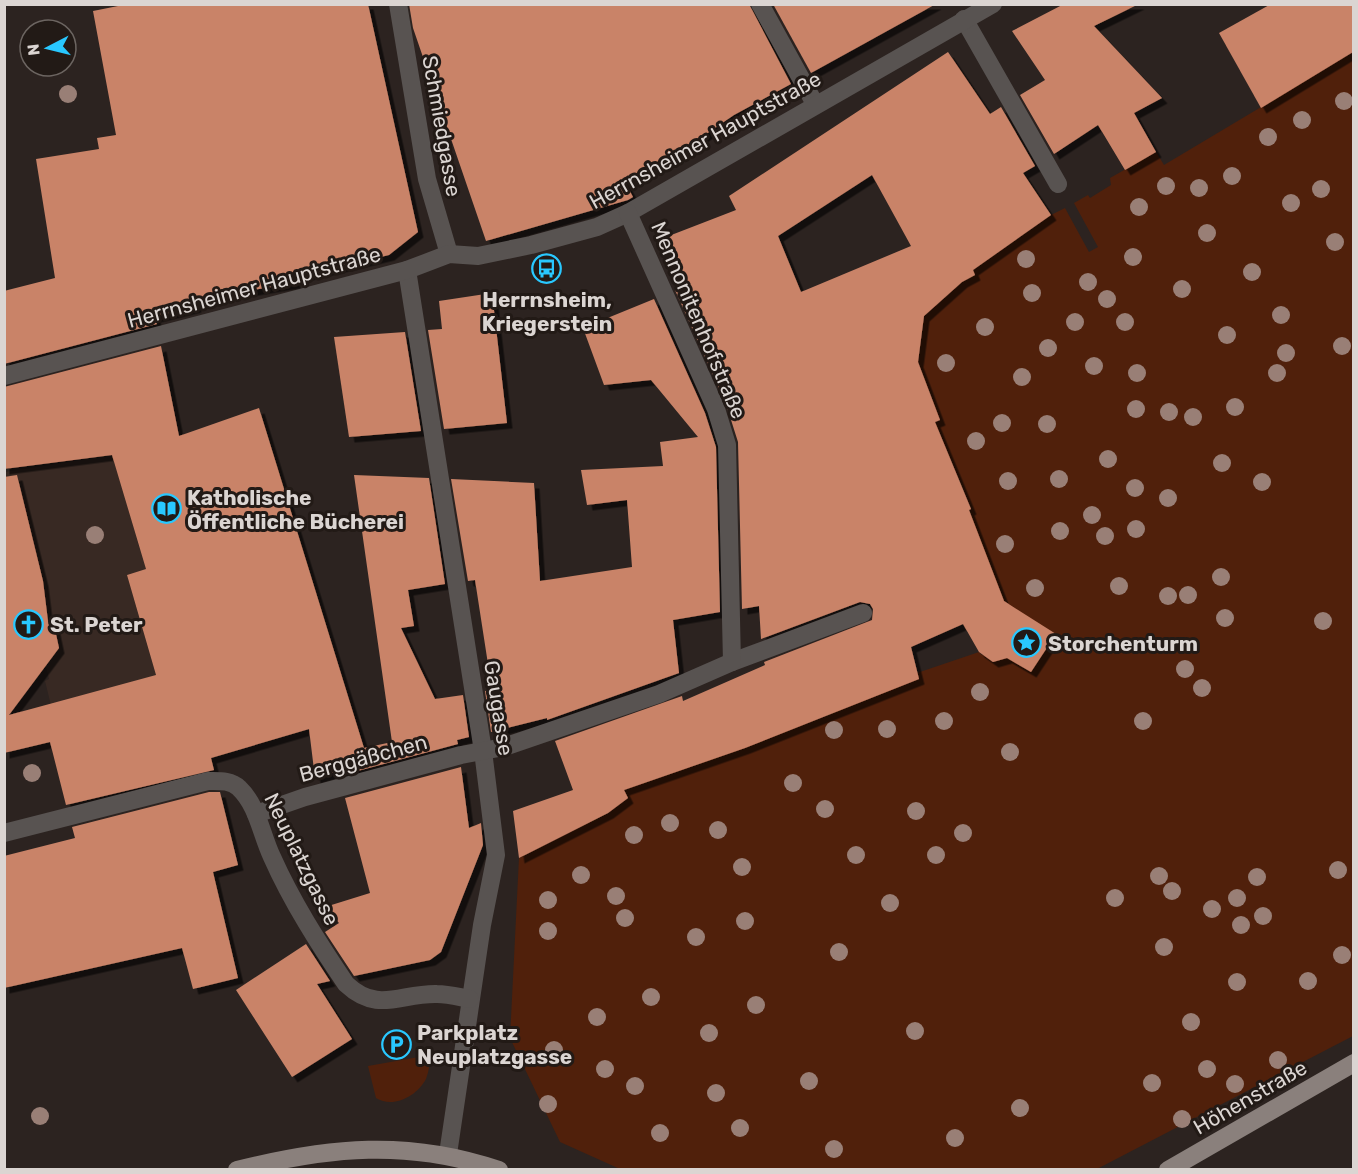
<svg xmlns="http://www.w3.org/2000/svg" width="1358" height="1174" font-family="Rubik,sans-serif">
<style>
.built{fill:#382923}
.green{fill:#50200b}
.building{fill:#c98368;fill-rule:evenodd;filter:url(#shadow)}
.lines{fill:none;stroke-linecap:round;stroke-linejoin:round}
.minor{stroke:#585351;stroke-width:18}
.major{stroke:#8a807c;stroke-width:18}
.tree{fill:#997f76}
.labels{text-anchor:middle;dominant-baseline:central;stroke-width:6;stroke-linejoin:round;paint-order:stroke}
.street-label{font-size:21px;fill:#dbd5d2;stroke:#221a16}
.poi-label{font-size:21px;font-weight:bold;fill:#dbd5d2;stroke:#221a16;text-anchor:start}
</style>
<defs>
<filter id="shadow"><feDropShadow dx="5.5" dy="5.5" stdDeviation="0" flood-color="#0009"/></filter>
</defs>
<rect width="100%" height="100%" fill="#2c2320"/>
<path class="built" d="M114 455 139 547 150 568 127 575 166 710 59 738 45 681 49 679 43 654 52 652 55 654 58 650 37 580 43 578 42 573 35 574 32 535 5 496V472Z"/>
<g class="green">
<path d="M1353 52V1036L1095 1170 620 1169 560 1142 510 1038 519 858 608 813 628 798 624 790 829 715 917 673 979 652 982 655 987 654 1005 606 968 510 971 508 935 422 940 420 918 362 924 316 962 282 975 275 973 270 1051 215 1065 208 1089 252 1098 247 1074 203 1088 195 1090 198 1111 185 1110 178 1156 152 1164 165 1169 162Z"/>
<path d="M430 1055C430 1063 429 1071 426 1079 417 1096 393 1109 376 1098L368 1066Z"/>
</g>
<g class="building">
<path d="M128 4H368L418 232 389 255 294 278 295 283 194 300 196 307 155 317 157 324 4 364V291L55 278 36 159 99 149 97 138 116 135 93 11Z"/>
<path d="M409 4H749L791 84 734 115 677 154 625 182 633 197 628 200 486 241 413 28Z"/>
<path d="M773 4H936L811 73Z"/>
<path d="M1064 4H1139L1094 26 1162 98 1134 113 1156 152 1125 170 1098 125 1054 154 1020 95 1045 80 1012 31Z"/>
<path d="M1271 4H1353V52L1261 108 1219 33Z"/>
<path d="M948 52 990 114 1001 107 1035 166 1023 173 1051 215 973 270 975 275 962 282 924 316 918 362 940 420 935 422 971 509 969 510 1004 601 1056 634 1031 672 1007 658 993 662 979 652 963 624 911 647 919 679 745 748 624 790 628 798 608 813 519 858 513 811 573 790 555 741 682 696 683 701 765 665 764 662 872 620 873 609 870 604 860 602 761 639 759 606 742 609 738 442 726 404 675 290 679 289 661 239 736 210 729 196ZM872 175 911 246 801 292 778 236Z"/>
<path d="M492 293 507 423 444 429 428 330 442 329 439 301Z"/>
<path d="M654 299 705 413 716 447 720 612 673 620 679 673 547 720V718L491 732 485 691 492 690 475 580 468 581 451 479 534 483 540 581 632 567 627 500 587 505 581 470 663 466 660 442 698 437 651 380 604 385 583 328Z"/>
<path d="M405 332 421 431 349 437 334 337Z"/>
<path d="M161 346 179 436 259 408 364 748 392 742 354 475 429 478 445 584 408 590 414 626 401 628 435 699 463 695 469 737 457 740 458 744 339 776 338 771 315 778 309 729 211 758 214 770 66 805 50 742 4 753V477L17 475 43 581 48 621 53 620 59 648 9 715 156 675 127 575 146 569 112 455 4 469V387Z"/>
<path d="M461 767 469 828 481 823 483 845 441 952 430 960 354 976 325 932 339 923 325 907 370 893 345 798Z"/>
<path d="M209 792H220L238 865 213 872 238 978 193 989 182 948 4 988V856L75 838 72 827Z"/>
<path d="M306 944 330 981 317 984 352 1039 292 1077 236 990Z"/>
</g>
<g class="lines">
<g class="minor">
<path d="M398 4 427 179 449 254"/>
<path d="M760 4 815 104"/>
<path d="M964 19 1058 184"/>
<path d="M407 270 483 751 496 855 482 925 448 1154"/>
<path d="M4 376 407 270 449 254 478 256 531 245 597 227 628 213 993 4"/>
<path d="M732 662 863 613"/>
<path d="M256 814 305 797 461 755 504 747 659 694 732 662 727 445 716 409 628 213"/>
<path d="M4 833 208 781C219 781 231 780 239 788 258 806 261 834 272 857 292 902 319 944 346 984 378 1014 400 993 437 994 448 994 459 997 470 999"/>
</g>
<g class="major">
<path d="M237 1170C329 1147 408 1139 499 1170"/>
<path d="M1168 1170 1354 1063"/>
</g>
</g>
<g class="tree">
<circle cx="68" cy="94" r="9"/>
<circle cx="1344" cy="101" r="9"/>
<circle cx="1302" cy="120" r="9"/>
<circle cx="1268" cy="137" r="9"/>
<circle cx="1232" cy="176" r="9"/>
<circle cx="1166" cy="186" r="9"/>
<circle cx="1199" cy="188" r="9"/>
<circle cx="1321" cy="189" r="9"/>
<circle cx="1291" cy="203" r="9"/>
<circle cx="1139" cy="207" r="9"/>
<circle cx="1207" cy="233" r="9"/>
<circle cx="1335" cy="242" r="9"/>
<circle cx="1133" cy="257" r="9"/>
<circle cx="1026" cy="259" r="9"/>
<circle cx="1252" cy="272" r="9"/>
<circle cx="1088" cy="282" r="9"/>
<circle cx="1182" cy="289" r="9"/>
<circle cx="1032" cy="293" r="9"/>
<circle cx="1107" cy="299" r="9"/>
<circle cx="1281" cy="315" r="9"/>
<circle cx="1075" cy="322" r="9"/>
<circle cx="1125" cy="322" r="9"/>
<circle cx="985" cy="327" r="9"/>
<circle cx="1227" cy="335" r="9"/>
<circle cx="1342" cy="346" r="9"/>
<circle cx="1048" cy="348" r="9"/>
<circle cx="1286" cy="353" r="9"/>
<circle cx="946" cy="363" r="9"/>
<circle cx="1094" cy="366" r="9"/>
<circle cx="1137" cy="373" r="9"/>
<circle cx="1277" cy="373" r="9"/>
<circle cx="1022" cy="377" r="9"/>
<circle cx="1235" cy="407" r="9"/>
<circle cx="1136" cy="409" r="9"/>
<circle cx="1169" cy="412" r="9"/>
<circle cx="1193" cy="417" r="9"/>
<circle cx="1002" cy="423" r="9"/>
<circle cx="1047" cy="424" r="9"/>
<circle cx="976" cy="441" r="9"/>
<circle cx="1108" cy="459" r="9"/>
<circle cx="1222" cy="463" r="9"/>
<circle cx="1059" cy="479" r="9"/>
<circle cx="1008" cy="481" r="9"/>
<circle cx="1262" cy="482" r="9"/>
<circle cx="1135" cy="488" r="9"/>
<circle cx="1168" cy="498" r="9"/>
<circle cx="1092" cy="515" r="9"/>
<circle cx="1136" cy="529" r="9"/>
<circle cx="1060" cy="531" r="9"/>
<circle cx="95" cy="535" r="9"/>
<circle cx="1105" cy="536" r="9"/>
<circle cx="1005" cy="544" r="9"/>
<circle cx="1221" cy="577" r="9"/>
<circle cx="1119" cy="586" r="9"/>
<circle cx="1035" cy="588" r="9"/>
<circle cx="1188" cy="595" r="9"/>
<circle cx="1168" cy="596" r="9"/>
<circle cx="1225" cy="618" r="9"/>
<circle cx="1323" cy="621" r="9"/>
<circle cx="1185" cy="669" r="9"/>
<circle cx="1202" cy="688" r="9"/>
<circle cx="980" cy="692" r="9"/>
<circle cx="944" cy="721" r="9"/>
<circle cx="1143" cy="721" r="9"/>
<circle cx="887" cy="729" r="9"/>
<circle cx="834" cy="730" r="9"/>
<circle cx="1010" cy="752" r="9"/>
<circle cx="32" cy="773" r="9"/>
<circle cx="793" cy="783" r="9"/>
<circle cx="825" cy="809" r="9"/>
<circle cx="916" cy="811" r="9"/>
<circle cx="670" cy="823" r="9"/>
<circle cx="718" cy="830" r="9"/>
<circle cx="963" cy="833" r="9"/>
<circle cx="634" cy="835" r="9"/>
<circle cx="856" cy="855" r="9"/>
<circle cx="936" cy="855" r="9"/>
<circle cx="742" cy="867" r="9"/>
<circle cx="1338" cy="870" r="9"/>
<circle cx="581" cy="875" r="9"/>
<circle cx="1159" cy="876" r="9"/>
<circle cx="1257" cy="877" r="9"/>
<circle cx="1172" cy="891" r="9"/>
<circle cx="616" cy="896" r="9"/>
<circle cx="1115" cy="898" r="9"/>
<circle cx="1237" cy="898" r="9"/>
<circle cx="548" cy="900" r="9"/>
<circle cx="890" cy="903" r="9"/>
<circle cx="1212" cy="909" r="9"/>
<circle cx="1263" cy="916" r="9"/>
<circle cx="625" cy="918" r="9"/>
<circle cx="745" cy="921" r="9"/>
<circle cx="1241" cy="925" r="9"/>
<circle cx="548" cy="931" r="9"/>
<circle cx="696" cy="937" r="9"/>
<circle cx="1164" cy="947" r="9"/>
<circle cx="839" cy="952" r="9"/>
<circle cx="1342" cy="955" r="9"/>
<circle cx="1308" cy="981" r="9"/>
<circle cx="1237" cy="982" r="9"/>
<circle cx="651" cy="997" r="9"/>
<circle cx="756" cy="1005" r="9"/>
<circle cx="597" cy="1017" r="9"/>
<circle cx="1191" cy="1022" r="9"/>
<circle cx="915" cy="1031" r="9"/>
<circle cx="709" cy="1033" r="9"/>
<circle cx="554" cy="1050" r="9"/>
<circle cx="1278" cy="1060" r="9"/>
<circle cx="605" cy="1069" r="9"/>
<circle cx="1207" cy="1069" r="9"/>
<circle cx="809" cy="1081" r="9"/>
<circle cx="1152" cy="1083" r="9"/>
<circle cx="1235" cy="1084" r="9"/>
<circle cx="635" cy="1086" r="9"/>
<circle cx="716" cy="1093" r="9"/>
<circle cx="548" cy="1104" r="9"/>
<circle cx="1020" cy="1108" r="9"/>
<circle cx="40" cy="1116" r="9"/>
<circle cx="1182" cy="1119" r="9"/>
<circle cx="740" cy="1128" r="9"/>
<circle cx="660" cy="1133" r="9"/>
<circle cx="955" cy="1138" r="9"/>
<circle cx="834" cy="1149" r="9"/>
</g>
<defs>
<symbol id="bus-ring" viewBox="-11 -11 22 22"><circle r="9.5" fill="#221a16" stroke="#29c8ff" stroke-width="1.5"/><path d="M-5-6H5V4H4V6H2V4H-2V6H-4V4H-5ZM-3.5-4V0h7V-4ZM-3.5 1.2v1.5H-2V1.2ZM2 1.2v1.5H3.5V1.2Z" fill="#29c8ff"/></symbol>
<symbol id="library-ring" viewBox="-11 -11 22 22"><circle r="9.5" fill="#221a16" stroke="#29c8ff" stroke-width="1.5"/><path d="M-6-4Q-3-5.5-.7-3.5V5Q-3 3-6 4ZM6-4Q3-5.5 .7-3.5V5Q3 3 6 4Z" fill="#29c8ff"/></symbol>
<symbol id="church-ring" viewBox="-11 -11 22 22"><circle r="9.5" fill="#221a16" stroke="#29c8ff" stroke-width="1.5"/><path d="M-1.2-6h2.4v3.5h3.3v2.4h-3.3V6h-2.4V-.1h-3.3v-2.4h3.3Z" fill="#29c8ff"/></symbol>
<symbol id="sight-ring" viewBox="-11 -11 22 22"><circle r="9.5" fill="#221a16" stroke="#29c8ff" stroke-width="1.5"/><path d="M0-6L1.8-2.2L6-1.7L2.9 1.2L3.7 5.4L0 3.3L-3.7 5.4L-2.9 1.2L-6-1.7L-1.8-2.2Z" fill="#29c8ff"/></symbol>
<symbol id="parking-ring" viewBox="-11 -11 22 22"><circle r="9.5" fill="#221a16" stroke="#29c8ff" stroke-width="1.5"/><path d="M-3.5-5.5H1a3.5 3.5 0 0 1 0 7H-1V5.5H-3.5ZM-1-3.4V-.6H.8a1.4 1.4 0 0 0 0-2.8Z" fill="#29c8ff"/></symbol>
</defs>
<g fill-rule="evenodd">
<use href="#bus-ring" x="530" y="252" width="33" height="33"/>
<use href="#library-ring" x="150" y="492" width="33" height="33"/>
<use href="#church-ring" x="12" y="608" width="33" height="33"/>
<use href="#sight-ring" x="1010" y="626" width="33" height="33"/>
<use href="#parking-ring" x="380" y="1028" width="33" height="33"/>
</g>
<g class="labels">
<g class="street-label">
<text transform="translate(442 126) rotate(80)">Schmiedgasse</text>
<text transform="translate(705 140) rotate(-29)">Herrnsheimer Hauptstraße</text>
<text transform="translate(254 287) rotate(-15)">Herrnsheimer Hauptstraße</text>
<text transform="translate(699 320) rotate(67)">Mennonitenhofstraße</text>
<text transform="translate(499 708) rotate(81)">Gaugasse</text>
<text transform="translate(363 758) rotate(-15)">Berggäßchen</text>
<text transform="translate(302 859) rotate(64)">Neuplatzgasse</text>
<text transform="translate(1250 1097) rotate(-30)">Höhenstraße</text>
</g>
<g class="poi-label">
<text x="547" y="299" text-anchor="middle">Herrnsheim,<tspan x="547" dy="24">Kriegerstein</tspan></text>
<text x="187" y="497">Katholische<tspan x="187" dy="24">Öffentliche Bücherei</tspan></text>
<text x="50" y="624">St. Peter</text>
<text x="1048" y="643">Storchenturm</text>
<text x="417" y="1032">Parkplatz<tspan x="417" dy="24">Neuplatzgasse</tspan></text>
</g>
</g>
<rect width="1358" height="1174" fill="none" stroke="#dbd5d2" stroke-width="12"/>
<g transform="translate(48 48) rotate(263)"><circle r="28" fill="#221a16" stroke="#6c6561" stroke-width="1.5"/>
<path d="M0-4.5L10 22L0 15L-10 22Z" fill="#29c8ff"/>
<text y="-9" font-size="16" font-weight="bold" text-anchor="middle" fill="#dbd5d2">N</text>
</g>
</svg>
